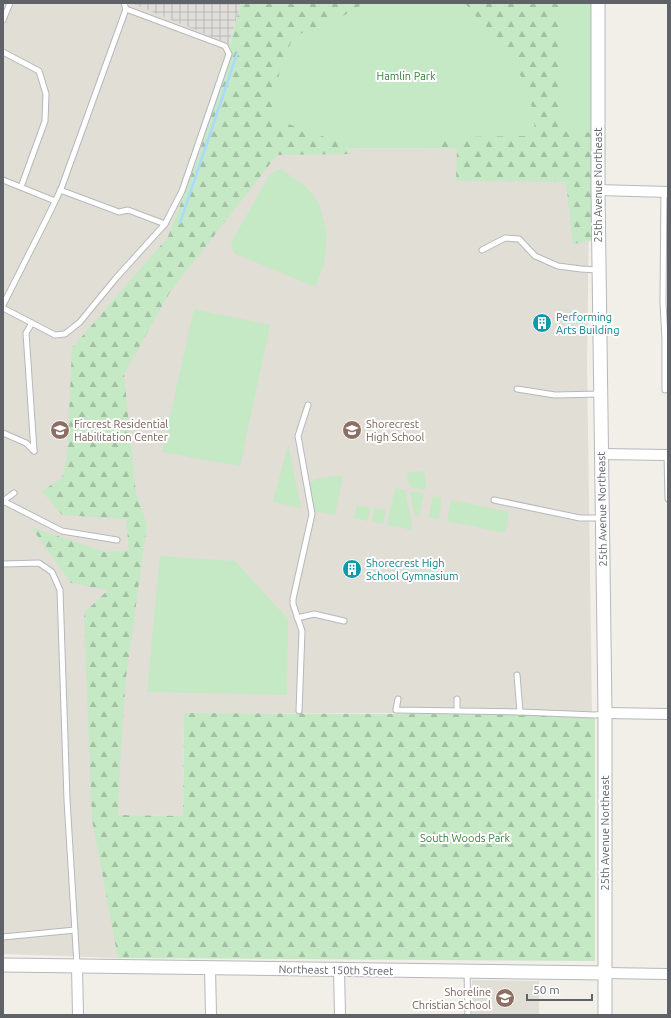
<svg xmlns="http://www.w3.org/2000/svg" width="671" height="1018" font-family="Ubuntu,sans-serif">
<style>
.industrial{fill:url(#industrial-grid)}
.education{fill:#e1ded6}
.green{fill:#c5e8c5}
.forest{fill:url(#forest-firs)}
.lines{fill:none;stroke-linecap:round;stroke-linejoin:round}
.stream{stroke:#aadaff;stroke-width:2.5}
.service-casing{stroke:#b5b8bc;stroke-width:7}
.minor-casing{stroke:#b5b8bc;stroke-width:12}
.tertiary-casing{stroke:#b5b8bc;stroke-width:15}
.service{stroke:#fff;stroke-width:5}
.minor{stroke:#fff;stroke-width:10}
.tertiary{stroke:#fff;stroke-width:13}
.labels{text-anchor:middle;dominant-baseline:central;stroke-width:4;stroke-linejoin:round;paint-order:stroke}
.park-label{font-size:11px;fill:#348238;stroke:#fff}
.street-label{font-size:11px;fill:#5f6368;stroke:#fff}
.culture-label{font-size:11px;fill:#0d838f;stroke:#fff;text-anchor:start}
.education-label{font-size:11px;fill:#785e54;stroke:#fff;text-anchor:start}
</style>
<defs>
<pattern id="industrial-grid" width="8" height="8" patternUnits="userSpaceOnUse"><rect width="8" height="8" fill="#e0deda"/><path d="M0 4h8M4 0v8" fill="none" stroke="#b9b8b5"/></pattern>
<pattern id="forest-firs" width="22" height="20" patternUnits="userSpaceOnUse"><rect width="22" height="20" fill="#c5e8c5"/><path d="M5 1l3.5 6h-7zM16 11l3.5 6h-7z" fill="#a3c0a4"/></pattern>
</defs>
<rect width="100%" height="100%" fill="#f1efe8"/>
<path class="industrial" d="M133 3H241L229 45 133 4Z"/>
<g class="education">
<path d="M3 3H133V4L248 52 215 148 590 149 587 362 592 713H184L183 816 118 815V958L3 954Z"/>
<path d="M472 980 539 981V1015H472Z"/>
</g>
<g class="green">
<path d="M265 3H598L590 149 215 148Z"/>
<path d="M281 169 306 187 319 203 327 234 324 265 315 287 234 253 231 243 270 174Z"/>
<path d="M194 309 270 325 240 466 162 452Z"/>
<path d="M288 445 301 508 273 502Z"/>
<path d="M424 471 426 484 425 490 409 487 407 473Z"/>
<path d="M335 476 343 477 335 515 315 511 309 482 314 481V479Z"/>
<path d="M395 488 405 490 413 530 387 525Z"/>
<path d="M410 491 424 494 419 516 414 514Z"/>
<path d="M433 496 442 498 439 519 429 517Z"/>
<path d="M451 500 509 512 505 533 447 521Z"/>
<path d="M357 505 370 508 368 521 354 518Z"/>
<path d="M375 508 386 510 383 524 372 522Z"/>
<path d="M160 556 235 561 288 619 287 695 147 692Z"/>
</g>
<g class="forest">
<path d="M241 3H365L331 23 294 36 280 66 274 119 339 142 351 154 277 155 170 292 124 374 136 493 147 525 126 677 121 747 118 815 183 816 184 713 595 715V961L118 958 92 820 84 613 108 590 71 583 31 527 105 552 129 550 126 519 62 515 42 491 62 478 67 456 72 348 168 237 199 155Z"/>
<path d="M465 3H562L560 127 591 133 594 240 573 244 566 182 456 181 457 149 434 147 452 137 536 136 529 89 506 53Z"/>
</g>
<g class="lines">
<path class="stream" d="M180 223 237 54"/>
<defs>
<g id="service">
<path d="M3 20 10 3"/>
<path d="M3 52 39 71 46 94 45 121 21 187"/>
<path d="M3 180 55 201"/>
<path d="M60 190 119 212 128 210 165 224"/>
<path d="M664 192 663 302 665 340V390"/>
<path d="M482 250 505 238 519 239 535 256 558 266 581 269 598 270"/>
<path d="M3 305 47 218 61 189 126 9 124 3"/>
<path d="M3 308 55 335 65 334 80 322 116 278 165 224 182 191 229 54 225 46 126 9"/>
<path d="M32 323 26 333 34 451"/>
<path d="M517 389 555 395 600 394"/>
<path d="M3 433 26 443 34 451"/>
<path d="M667 455 668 499"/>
<path d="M494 500 580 518H601"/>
<path d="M3 501 62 531 117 540"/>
<path d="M3 501 14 493"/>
<path d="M3 564 39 563 52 572 60 590 67 800 77 965"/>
<path d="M297 618 314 614 344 621"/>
<path d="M517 675 520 712"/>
<path d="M398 699 396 710 520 712 595 715 604 714"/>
<path d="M457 710V699"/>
<path d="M299 711 302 631 293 604V599L312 514 298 436 308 405"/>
<path d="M3 937 75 930"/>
<path d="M467 972 468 1015"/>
</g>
<g id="minor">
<path d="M598 190 668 192"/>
<path d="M601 454 668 455"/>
<path d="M605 713 668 714"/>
<path d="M77 966 78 1015"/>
<path d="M210 968 211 1015"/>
<path d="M339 970 340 1015"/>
<path d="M605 973 668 974"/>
</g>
<g id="tertiary">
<path d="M598 3V190L605 713V1015"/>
<path d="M3 965 605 973"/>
</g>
</defs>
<use href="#service" class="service-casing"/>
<use href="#minor" class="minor-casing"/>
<use href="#tertiary" class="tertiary-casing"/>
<use href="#service" class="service"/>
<use href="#minor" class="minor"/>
<use href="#tertiary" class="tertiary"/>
</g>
<defs>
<symbol id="building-disc" viewBox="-11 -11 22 22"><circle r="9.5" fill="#0f9aa8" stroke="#fff"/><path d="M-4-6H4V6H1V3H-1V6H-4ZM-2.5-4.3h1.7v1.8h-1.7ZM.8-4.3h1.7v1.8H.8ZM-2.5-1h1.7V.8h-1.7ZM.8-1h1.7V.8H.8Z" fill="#fff"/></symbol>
<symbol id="school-disc" viewBox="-11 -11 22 22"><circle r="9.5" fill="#8d6e63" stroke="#fff"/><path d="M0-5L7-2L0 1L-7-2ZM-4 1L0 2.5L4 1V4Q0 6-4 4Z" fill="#fff"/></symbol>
</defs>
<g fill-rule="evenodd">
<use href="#building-disc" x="531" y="312" width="22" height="22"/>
<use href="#school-disc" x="49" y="419" width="22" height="22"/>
<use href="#school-disc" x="341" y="419" width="22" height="22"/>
<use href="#building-disc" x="341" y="558" width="22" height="22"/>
<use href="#school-disc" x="494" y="987" width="22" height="22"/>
</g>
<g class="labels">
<g class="park-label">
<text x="406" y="76">Hamlin Park</text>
<text x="465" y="838">South Woods Park</text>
</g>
<g class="street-label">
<text transform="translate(598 185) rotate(-90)">25th Avenue Northeast</text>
<text transform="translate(602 509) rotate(-91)">25th Avenue Northeast</text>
<text transform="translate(605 833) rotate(-90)">25th Avenue Northeast</text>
<text transform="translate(336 970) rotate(1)">Northeast 150th Street</text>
</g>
<g class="culture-label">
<text x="556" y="317">Performing<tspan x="556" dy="13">Arts Building</tspan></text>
<text x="366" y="563">Shorecrest High<tspan x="366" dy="13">School Gymnasium</tspan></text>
</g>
<g class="education-label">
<text x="74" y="424">Fircrest Residential<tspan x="74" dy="13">Habilitation Center</tspan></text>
<text x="366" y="424">Shorecrest<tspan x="366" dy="13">High School</tspan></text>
<text x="491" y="992" text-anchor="end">Shoreline<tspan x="491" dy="13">Christian School</tspan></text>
</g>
</g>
<rect width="671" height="1018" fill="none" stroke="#5f6368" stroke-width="8"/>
<path d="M527 994v6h65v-6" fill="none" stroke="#5f6368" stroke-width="2"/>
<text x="533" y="994" font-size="12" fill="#5f6368" stroke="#ffffff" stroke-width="3" paint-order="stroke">50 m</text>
</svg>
